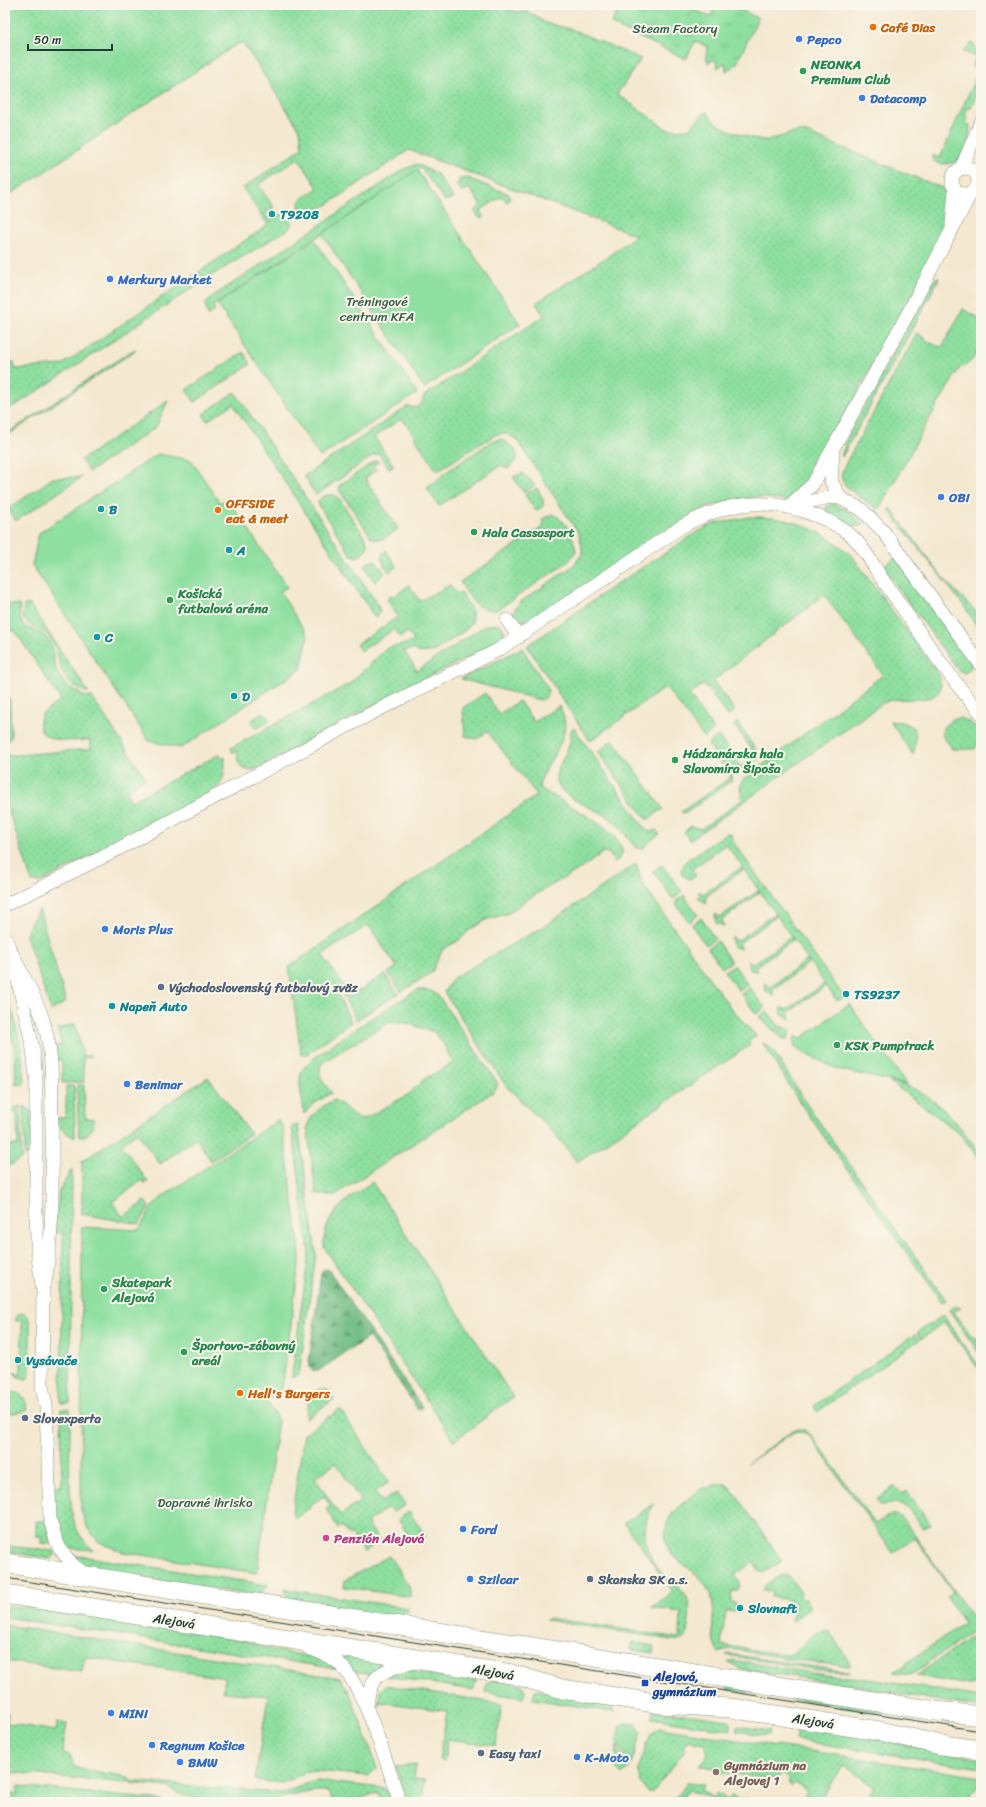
<svg xmlns="http://www.w3.org/2000/svg" width="986" height="1807" font-family="Sriracha,sans-serif">
<style>
.grass{fill:url(#grass-dots);stroke:#578e6a;fill-rule:evenodd}
.forest{fill:url(#forest-firs);stroke:#497e5d}
.park{fill:url(#park-tufts);stroke:#578e6a}
.pitch{fill:#8fe0a0;stroke:#578e6a}
.lines{fill:none;stroke-linecap:round;stroke-linejoin:round}
.street-casing{stroke:#8a9282;stroke-width:14}
.secondary-casing{stroke:#8a9282;stroke-width:20}
.street{stroke:#fff;stroke-width:13}
.secondary{stroke:#fff;stroke-width:19}
.tram{stroke:#1f3d34;stroke-width:1}
.food-dot{fill:#e8710a;stroke:#fbf7ec;stroke-width:1.5}
.shop-dot{fill:#3f7fe0;stroke:#fbf7ec;stroke-width:1.5}
.leisure-dot{fill:#2e9e5b;stroke:#fbf7ec;stroke-width:1.5}
.culture-dot{fill:#0f9aa8;stroke:#fbf7ec;stroke-width:1.5}
.service-dot{fill:#5c6f8a;stroke:#fbf7ec;stroke-width:1.5}
.hotel-dot{fill:#d1479c;stroke:#fbf7ec;stroke-width:1.5}
.transit-dot{fill:#1a4fb4;stroke:#fbf7ec;stroke-width:1.5}
.education-dot{fill:#8d6e63;stroke:#fbf7ec;stroke-width:1.5}
.labels{text-anchor:middle;dominant-baseline:central;stroke-width:4;stroke-linejoin:round;paint-order:stroke}
.food-label{font-size:13px;font-weight:bold;fill:#c56008;stroke:#fbf7ec;text-anchor:start}
.park-label{font-size:13px;fill:#355e4a;stroke:#fbf7ec}
.shop-label{font-size:13px;font-weight:bold;fill:#366cbe;stroke:#fbf7ec;text-anchor:start}
.leisure-label{font-size:13px;font-weight:bold;fill:#27864d;stroke:#fbf7ec;text-anchor:start}
.culture-label{font-size:13px;font-weight:bold;fill:#0d838f;stroke:#fbf7ec;text-anchor:start}
.service-label{font-size:13px;font-weight:bold;fill:#4e5e75;stroke:#fbf7ec;text-anchor:start}
.hotel-label{font-size:13px;font-weight:bold;fill:#b23c85;stroke:#fbf7ec;text-anchor:start}
.street-label{font-size:13px;fill:#1f3d34;stroke:#fbf7ec}
.transit-label{font-size:13px;font-weight:bold;fill:#164399;stroke:#fbf7ec;text-anchor:start}
.education-label{font-size:13px;font-weight:bold;fill:#785e54;stroke:#fbf7ec;text-anchor:start}
</style>
<defs>
<pattern id="grass-dots" width="8" height="8" patternUnits="userSpaceOnUse"><rect width="8" height="8" fill="#8fe0a0"/><path d="M2 2h.1M6 6h.1" fill="none" stroke="#7bc18a" stroke-width="1.8" stroke-linecap="round"/></pattern>
<pattern id="forest-firs" width="22" height="20" patternUnits="userSpaceOnUse"><rect width="22" height="20" fill="#73be86"/><path d="M5 1l3.5 6h-7zM16 11l3.5 6h-7z" fill="#5e9c6e"/></pattern>
<pattern id="park-tufts" width="24" height="20" patternUnits="userSpaceOnUse"><rect width="24" height="20" fill="#8fe0a0"/><path d="M3 7l-1-3M5 7V3M7 7l1-3M15 17l-1-3M17 17v-4M19 17l1-3" fill="none" stroke="#7bc18a"/></pattern>
</defs>
<rect width="100%" height="100%" fill="#fbf7ec"/>
<filter id="ink" filterUnits="userSpaceOnUse"><feTurbulence type="fractalNoise" baseFrequency=".025" numOctaves="2"/><feDisplacementMap in="SourceGraphic" scale="8" xChannelSelector="R" yChannelSelector="G"/><feConvolveMatrix kernelMatrix="1 2 1 2 8 2 1 2 1" color-interpolation-filters="sRGB"/></filter>
<filter id="wash" filterUnits="userSpaceOnUse"><feTurbulence type="fractalNoise" baseFrequency=".012" numOctaves="4" result="noise"/><feDisplacementMap in="SourceGraphic" scale="16" xChannelSelector="R" yChannelSelector="G"/><feGaussianBlur stdDeviation="0.9" result="paint"/><feColorMatrix in="noise" values="0 0 0 0 0 0 0 0 0 0 0 0 0 0 0 0 0 1.4 0 .05"/><feComposite in="paint" operator="in"/></filter>
<g filter="url(#wash)">
<rect width="100%" height="100%" fill="#f4e8d0"/>
<g class="grass">
<path d="M5 5H496L517 12 526 11 546 23 571 29 641 59 617 94 668 130 688 129 706 111C709 115 712 120 716 123 724 129 758 142 768 140 781 138 790 131 804 132L942 188 949 199 947 221 923 275 804 488 790 501 758 497 735 500 706 507 533 619 520 621 513 619 512 614 519 603 573 566 582 554V547L579 534 517 440 505 433 495 435 437 471 404 421 401 419 374 437 394 466 390 469 379 454 374 455 316 495 304 476 408 406 415 408 422 403 424 396 544 316 536 303 610 255 636 235 409 150 310 216H305L298 211 300 200 318 188 298 158 258 185 274 207 265 214 271 221 280 214 290 216 292 222 289 229 209 277 18 404 5 410V362H14L15 369 62 365 268 225 243 188 302 148 300 130 243 43 237 44 5 198Z"/>
<path d="M972 43 981 53V82L971 108 968 107 965 116 968 117 966 124 970 125 969 142 959 160C951 164 939 167 932 159V155L940 158 979 70 972 67 976 57 963 51Z"/>
<path d="M417 164 437 174 453 198 445 201 421 168 213 306 215 311 208 315 205 304 215 295 404 169Z"/>
<path d="M467 178 509 194 510 200 507 202 502 196 480 211 484 218H479L474 211 481 205 469 188 462 192 457 185 460 179Z"/>
<path d="M937 277 939 278 929 298 842 457 841 456 850 432 925 295Z"/>
<path d="M963 309 981 320C981 341 981 359 959 369L924 428 880 508 877 509C869 502 843 488 842 479 840 473 845 466 847 461L917 333C926 339 932 346 942 347Z"/>
<path d="M136 350 5 437V435L131 351Z"/>
<path d="M243 352 251 364 195 402 186 390Z"/>
<path d="M235 392 378 605 380 612 376 619 233 404 207 421 203 414Z"/>
<path d="M168 401 156 427 89 472 81 460Z"/>
<path d="M502 439 515 449 518 458 508 469 501 465 439 506 427 488 440 479 442 475 492 441Z"/>
<path d="M376 460 379 462 373 466 376 470 365 478 398 529C389 535 381 544 371 537L339 490 340 485Z"/>
<path d="M523 473 535 485 524 493 513 477Z"/>
<path d="M82 477 16 521 8 509 53 478Z"/>
<path d="M537 488 543 499V506L536 511 525 495Z"/>
<path d="M325 495H334L338 497 366 539 368 546 364 552 358 557 351 555 319 506 318 501Z"/>
<path d="M832 503 850 512 865 525 850 527 827 514 826 508Z"/>
<path d="M890 508 944 579 981 617V633L964 606 890 512Z"/>
<path d="M553 514C567 521 573 536 576 551L569 561 497 610C475 611 471 599 460 582L543 527 544 522 542 519Z"/>
<path d="M749 517C790 516 823 529 853 557L939 675C950 707 908 697 891 700 887 701 883 703 880 705L690 840 684 832 691 826 701 829 743 799C741 792 738 787 743 780L883 675 824 595 713 681 735 711 728 716 704 684 689 695 714 730 704 738 666 687 590 741 527 646 614 586 697 532 713 524Z"/>
<path d="M386 550 397 567 389 572C384 564 377 558 386 550Z"/>
<path d="M895 558 970 661 971 666 970 669 965 673 958 670 883 567Z"/>
<path d="M375 561 385 573 375 582 364 566 369 562Z"/>
<path d="M409 585 420 601 450 585 456 593 462 594 472 611V622L467 629 435 651 420 653 413 649 404 651 417 671 486 625 500 624 504 630V636L500 641 383 700 255 770 243 769 239 763 237 751 233 753 231 748 349 684 387 648 414 642 408 632 400 637 394 629 361 651 356 645 398 617 387 599 392 595 393 597Z"/>
<path d="M5 604 20 605C18 638 34 622 49 641 53 648 53 654 54 662 57 676 65 686 78 692 82 695 86 698 92 697L145 777 126 793 132 801 220 754 222 759 225 757C225 778 224 785 205 796L41 882H32L5 800V756L91 749 90 740C73 741 29 745 42 714L61 700 15 631 5 630Z"/>
<path d="M24 605H30L89 693C50 680 66 656 48 636 41 628 29 628 23 618Z"/>
<path d="M522 648 548 689C547 696 546 699 540 700L461 679Z"/>
<path d="M485 693 499 714 519 701 534 722 559 706C578 737 545 758 539 787 551 798 649 841 615 862L609 853 603 852 585 866 526 900 509 913 485 920 471 929 458 941 443 949 432 972 401 992 388 973 397 967 368 925 322 955 344 987 337 992 351 1022 307 1054 301 1055 289 967 537 795 487 731 477 739 465 736 463 708Z"/>
<path d="M5 699H10L11 733V738L5 743Z"/>
<path d="M264 712 270 721 256 729 251 721Z"/>
<path d="M960 718 969 722 981 731V742H978L975 749H952C949 740 940 742 943 727L953 719Z"/>
<path d="M890 721C917 723 919 729 913 755Z"/>
<path d="M737 722 761 757 744 769H741L731 776 732 780 686 813 681 812 731 777 708 744 718 736 741 767 757 756 734 725Z"/>
<path d="M574 728 646 830 650 832 656 830 659 834 643 847 644 850 635 847C628 838 621 827 611 819 598 809 558 798 556 779 555 766 573 749 571 730Z"/>
<path d="M613 740 663 809 647 820 598 752Z"/>
<path d="M727 833 731 834 733 842 844 997 837 1001 726 844 692 869 695 874V877L689 879 682 875 681 870 686 861Z"/>
<path d="M636 864 642 883 729 1006 756 1036 748 1042 750 1045 577 1162 555 1134 506 1086 444 992 454 977 543 927Z"/>
<path d="M662 865 682 892 673 899 653 871Z"/>
<path d="M741 868 743 870 705 897 707 903 699 899V891L703 894Z"/>
<path d="M758 891 759 893 722 920 724 926 716 923 715 914 720 917Z"/>
<path d="M684 895 698 915 689 922 675 902Z"/>
<path d="M39 909 66 1002 51 1011 26 936 31 922Z"/>
<path d="M774 914 776 917 739 943 741 949 732 946V937L737 941Z"/>
<path d="M701 918 715 939 706 945 691 925Z"/>
<path d="M791 937 793 940 755 967 757 972 749 969 748 960 753 964Z"/>
<path d="M717 941 731 962 722 968 708 948Z"/>
<path d="M807 960 809 963 772 990 774 996 766 992 765 983 770 987Z"/>
<path d="M734 965 748 985 739 991 724 971Z"/>
<path d="M385 974 398 994 356 1020 343 995 345 990 350 997Z"/>
<path d="M824 984 826 986 788 1013 791 1019 782 1015 781 1007 786 1010Z"/>
<path d="M750 988 765 1008 756 1014 741 994Z"/>
<path d="M417 990C427 990 432 989 439 997L497 1082V1087L493 1092 335 1195H323L316 1193 307 1126C312 1113 322 1107 333 1100L339 1102 358 1119 366 1118 409 1094 424 1079 453 1063 443 1043 434 1032 407 1023H388L323 1062C315 1075 324 1082 331 1093L312 1105 304 1114C303 1101 297 1083 302 1071 309 1055 398 1002 417 990Z"/>
<path d="M5 991C17 1021 23 1052 24 1084L16 1085 15 1050 5 1011Z"/>
<path d="M767 1011 779 1026 790 1030V1034L787 1039H783L759 1017Z"/>
<path d="M75 1024 83 1056H92L83 1058 84 1082 62 1083V1060H53L52 1047 61 1045 58 1029Z"/>
<path d="M763 1043 773 1050 805 1102 946 1300 942 1302 800 1103Z"/>
<path d="M208 1077 251 1134 211 1161 196 1138 160 1164 137 1132 121 1144 148 1182 145 1184 143 1180 112 1202 123 1217 145 1201 149 1207 139 1224 82 1214V1161Z"/>
<path d="M889 1081C935 1091 955 1119 981 1155V1160L958 1132Z"/>
<path d="M77 1085H84L85 1118 94 1119C94 1128 89 1137 79 1137Z"/>
<path d="M66 1086H74L75 1137C65 1134 59 1128 56 1118L66 1117Z"/>
<path d="M20 1106 22 1158 11 1165 5 1166V1146L18 1145 17 1113 13 1112 15 1107Z"/>
<path d="M24 1106 31 1111 32 1153 25 1156Z"/>
<path d="M298 1125 316 1254 299 1375 292 1378V1375L309 1252 292 1127Z"/>
<path d="M72 1169 70 1403H61L63 1233H55L59 1191Z"/>
<path d="M372 1182 513 1397 454 1441 324 1247C323 1213 348 1199 372 1182Z"/>
<path d="M956 1306 961 1307 954 1312 974 1339 981 1336V1339L976 1343 981 1349V1356L949 1310Z"/>
<path d="M22 1313 27 1315 30 1322V1376L26 1379 18 1377 14 1372 20 1375 21 1372 22 1321H15L17 1315Z"/>
<path d="M943 1315 979 1366 977 1367 944 1322 921 1339 917 1333Z"/>
<path d="M915 1334 919 1340 817 1412 814 1406Z"/>
<path d="M321 1389 328 1390 334 1399 306 1419C308 1406 306 1393 321 1389Z"/>
<path d="M14 1392C25 1395 26 1401 27 1411L5 1414V1395Z"/>
<path d="M61 1409H70C71 1438 66 1503 76 1528 80 1537 86 1543 93 1550L66 1548 55 1522 53 1486H62Z"/>
<path d="M340 1409 389 1482 375 1492 382 1502 396 1493 405 1505 393 1512 389 1507 367 1522 379 1541 364 1552 352 1535H348L342 1526 338 1528 326 1509 331 1506 324 1496 309 1506 310 1508 295 1518 292 1513 304 1434ZM336 1463 361 1501 340 1515 315 1478Z"/>
<path d="M799 1429 805 1430 812 1436 875 1524C886 1518 893 1509 904 1520L979 1627 911 1675 894 1672 964 1623 947 1597 953 1592 915 1538 893 1553 808 1434 797 1431 791 1434 747 1464 792 1431Z"/>
<path d="M717 1484H725L730 1487 782 1561 763 1573 759 1571 753 1562 735 1575 740 1583 738 1591H732L731 1602 736 1603 735 1612 726 1611 721 1645 788 1655C806 1651 805 1630 829 1631L849 1661 850 1666 817 1663 730 1649 719 1653C706 1633 718 1616 711 1596 703 1575 693 1573 677 1559 671 1555 667 1548 666 1541 661 1514 686 1501 704 1487L706 1489Z"/>
<path d="M895 1486 902 1494 907 1491 931 1525 923 1528C914 1519 910 1503 894 1503 890 1503 886 1505 881 1505L876 1499Z"/>
<path d="M654 1504C639 1526 644 1555 662 1573 670 1581 679 1585 685 1594 691 1604 690 1615 688 1627 687 1633 685 1639 679 1641L546 1620 549 1618 680 1638 681 1612 651 1608 673 1592 624 1523Z"/>
<path d="M409 1512 426 1536 414 1544 398 1519Z"/>
<path d="M36 1521H45L53 1544 41 1543V1536H36Z"/>
<path d="M5 1546 55 1551V1555L50 1559 5 1551Z"/>
<path d="M70 1555 87 1557 268 1585 258 1596 94 1571Z"/>
<path d="M389 1556 409 1586 411 1597 344 1587 345 1580Z"/>
<path d="M781 1575 789 1576 801 1593 800 1596 802 1599H806L811 1606 793 1621 792 1619 795 1601 771 1597 772 1592 763 1590 766 1585Z"/>
<path d="M284 1589 408 1608 406 1622 288 1600Z"/>
<path d="M5 1606 41 1608 246 1641 269 1649 323 1659 338 1669 5 1617Z"/>
<path d="M5 1625 340 1678 349 1691 375 1761 376 1769 368 1776 317 1771 307 1772 282 1783 255 1780 268 1696 223 1692 225 1678 85 1657 82 1672 5 1661Z"/>
<path d="M981 1630V1687L916 1676Z"/>
<path d="M633 1642 654 1646 653 1653 631 1650Z"/>
<path d="M334 1654 389 1663 379 1668 372 1674 353 1671Z"/>
<path d="M730 1654 850 1672 824 1671 726 1655Z"/>
<path d="M732 1660 825 1675 863 1678 981 1697V1708L838 1683 742 1669 728 1662Z"/>
<path d="M403 1670 466 1680H477L473 1690 385 1676Z"/>
<path d="M496 1678 524 1686 525 1691 523 1698 485 1692 487 1683Z"/>
<path d="M386 1685 502 1704 496 1746 448 1739 444 1761 439 1760 447 1711 380 1702 378 1707 380 1691Z"/>
<path d="M727 1685 981 1723V1727L727 1689Z"/>
<path d="M535 1690 612 1703 613 1712 533 1699Z"/>
<path d="M653 1710 728 1720 731 1723 730 1730 652 1718Z"/>
<path d="M5 1714H8L7 1723 56 1731 57 1722 67 1724 62 1753 70 1755 74 1766 80 1769 129 1777V1781L279 1793C293 1792 304 1782 318 1781L383 1788 387 1791 391 1802H382L378 1792 352 1802H333L330 1793C322 1786 284 1798 273 1800 249 1806 201 1802 177 1793 174 1791 171 1788 167 1787L8 1772 5 1763Z"/>
<path d="M625 1723 636 1724 641 1732 631 1764 617 1740 620 1726Z"/>
<path d="M737 1726 770 1731 769 1736 736 1731Z"/>
<path d="M659 1728 981 1777V1783H979L966 1802H950L943 1797 939 1802H924L869 1794 874 1787 844 1765 821 1798 826 1802H799L807 1792 795 1783 792 1786 788 1783 790 1780 782 1773 777 1780 717 1772 715 1768 699 1766 708 1754 704 1743 688 1740 683 1747 685 1750 653 1792H648L640 1782 638 1770 651 1733Z"/>
<path d="M820 1729 981 1759V1768L795 1740 797 1730Z"/>
<path d="M617 1744 630 1767 629 1770 622 1774 616 1768Z"/>
<path d="M416 1765 414 1779 425 1780 422 1802H408L395 1767Z"/>
<path d="M688 1782 704 1784 701 1790 714 1798 717 1793 728 1800 732 1795 742 1802 746 1797 753 1802H721L689 1790 679 1802H673Z"/>
<path d="M18 1786 159 1800 163 1802H5V1793L17 1794Z"/>
</g>
<path class="forest" d="M328 1269 422 1407 418 1410 369 1337 318 1371H314L310 1368 309 1361 321 1274 323 1270Z"/>
<path class="park" d="M620 5H684L710 17 716 5H731L758 18 736 65 726 71 725 62 718 68 715 59 708 63 706 55 708 47 695 41 686 59 611 24Z"/>
<g class="pitch">
<path d="M417 170 520 324 424 388 322 234Z"/>
<path d="M314 239 417 393 320 457 217 304Z"/>
<path d="M158 454 191 460 220 503 227 498 287 587 280 592 308 636 301 669 181 748 149 741 32 565 39 533Z"/>
<path d="M849 1004 905 1082 908 1085 837 1069 800 1051 795 1047 794 1039 797 1036 800 1039Z"/>
<path d="M278 1120 282 1126 284 1137 299 1243 300 1258 282 1389 267 1401 278 1420 257 1573 123 1552 99 1542 88 1529 81 1510 82 1227 139 1230 151 1208 162 1197Z"/>
</g>
</g>
<g filter="url(#ink)">
<g class="lines">
<defs>
<g id="street">
<circle cx="965" cy="181" r="13"/>
<path d="M961 169 981 122"/>
<path d="M952 225 955 190"/>
<path d="M833 454 831 481 840 498"/>
<path d="M789 506 813 484 905 319 971 193"/>
<path d="M790 506 831 497 840 498 861 509 883 531 981 665"/>
<path d="M507 620 519 637"/>
<path d="M5 905 105 856 372 713 498 650 681 527C727 501 768 496 817 516 830 521 844 529 854 538 866 550 875 569 885 583 916 626 945 673 981 713"/>
<path d="M5 938C17 968 37 996 45 1027 54 1059 51 1093 52 1127 52 1178 54 1231 45 1282"/>
<path d="M14 962 33 1049 36 1077V1216L38 1257 43 1291 42 1386 46 1406 50 1520 56 1540 60 1549 73 1565 86 1575"/>
<path d="M307 1647C318 1652 331 1656 340 1664 366 1690 387 1766 400 1802"/>
<path d="M367 1709C368 1674 383 1669 415 1662"/>
</g>
<g id="secondary">
<path d="M5 1563 739 1680 936 1711 981 1716"/>
<path d="M5 1594 485 1670 512 1674 562 1689 662 1704 730 1708 879 1731 941 1745 981 1750"/>
</g>
</defs>
<use href="#street" class="street-casing"/>
<use href="#secondary" class="secondary-casing"/>
<use href="#street" class="street"/>
<use href="#secondary" class="secondary"/>
<path class="tram" d="M5 1578 981 1731"/>
</g>
</g>
<g class="food-dot">
<circle cx="873" cy="27" r="4"/>
<circle cx="218" cy="510" r="4"/>
<circle cx="240" cy="1393" r="4"/>
</g>
<g class="shop-dot">
<circle cx="799" cy="39" r="4"/>
<circle cx="862" cy="98" r="4"/>
<circle cx="110" cy="279" r="4"/>
<circle cx="941" cy="497" r="4"/>
<circle cx="105" cy="929" r="4"/>
<circle cx="127" cy="1084" r="4"/>
<circle cx="463" cy="1529" r="4"/>
<circle cx="470" cy="1579" r="4"/>
<circle cx="111" cy="1713" r="4"/>
<circle cx="152" cy="1745" r="4"/>
<circle cx="577" cy="1757" r="4"/>
<circle cx="180" cy="1762" r="4"/>
</g>
<g class="leisure-dot">
<circle cx="803" cy="71" r="4"/>
<circle cx="474" cy="532" r="4"/>
<circle cx="170" cy="600" r="4"/>
<circle cx="675" cy="760" r="4"/>
<circle cx="837" cy="1045" r="4"/>
<circle cx="104" cy="1289" r="4"/>
<circle cx="184" cy="1352" r="4"/>
</g>
<g class="culture-dot">
<circle cx="272" cy="214" r="4"/>
<circle cx="101" cy="509" r="4"/>
<circle cx="229" cy="550" r="4"/>
<circle cx="97" cy="637" r="4"/>
<circle cx="234" cy="696" r="4"/>
<circle cx="846" cy="994" r="4"/>
<circle cx="112" cy="1006" r="4"/>
<circle cx="18" cy="1360" r="4"/>
<circle cx="740" cy="1608" r="4"/>
</g>
<g class="service-dot">
<circle cx="161" cy="987" r="4"/>
<circle cx="25" cy="1418" r="4"/>
<circle cx="590" cy="1579" r="4"/>
<circle cx="481" cy="1753" r="4"/>
</g>
<circle class="hotel-dot" cx="326" cy="1538" r="4"/>
<rect class="transit-dot" x="641" y="1679" width="8" height="8" rx="2"/>
<circle class="education-dot" cx="716" cy="1772" r="4"/>
<g class="labels">
<g class="food-label">
<text x="881" y="27">Café Dias</text>
<text x="226" y="503">OFFSIDE<tspan x="226" dy="15">eat &amp; meet</tspan></text>
<text x="248" y="1393">Hell's Burgers</text>
</g>
<g class="park-label">
<text x="675" y="28">Steam Factory</text>
<text x="377" y="301">Tréningové<tspan x="377" dy="15">centrum KFA</tspan></text>
<text x="205" y="1502">Dopravné ihrisko</text>
</g>
<g class="shop-label">
<text x="807" y="39">Pepco</text>
<text x="870" y="98">Datacomp</text>
<text x="118" y="279">Merkury Market</text>
<text x="949" y="497">OBI</text>
<text x="113" y="929">Moris Plus</text>
<text x="135" y="1084">Benimar</text>
<text x="471" y="1529">Ford</text>
<text x="478" y="1579">Szilcar</text>
<text x="119" y="1713">MINI</text>
<text x="160" y="1745">Regnum Košice</text>
<text x="585" y="1757">K-Moto</text>
<text x="188" y="1762">BMW</text>
</g>
<g class="leisure-label">
<text x="811" y="64">NEONKA<tspan x="811" dy="15">Premium Club</tspan></text>
<text x="482" y="532">Hala Cassosport</text>
<text x="178" y="593">Košická<tspan x="178" dy="15">futbalová aréna</tspan></text>
<text x="683" y="753">Hádzanárska hala<tspan x="683" dy="15">Slavomíra Šipoša</tspan></text>
<text x="845" y="1045">KSK Pumptrack</text>
<text x="112" y="1282">Skatepark<tspan x="112" dy="15">Alejová</tspan></text>
<text x="192" y="1345">Športovo-zábavný<tspan x="192" dy="15">areál</tspan></text>
</g>
<g class="culture-label">
<text x="280" y="214">T9208</text>
<text x="109" y="509">B</text>
<text x="237" y="550">A</text>
<text x="105" y="637">C</text>
<text x="242" y="696">D</text>
<text x="854" y="994">TS9237</text>
<text x="120" y="1006">Napeň Auto</text>
<text x="26" y="1360">Vysávače</text>
<text x="748" y="1608">Slovnaft</text>
</g>
<g class="service-label">
<text x="169" y="987">Východoslovenský futbalový zväz</text>
<text x="33" y="1418">Slovexperta</text>
<text x="598" y="1579">Skanska SK a.s.</text>
<text x="489" y="1753">Easy taxi</text>
</g>
<g class="hotel-label">
<text x="334" y="1538">Penzión Alejová</text>
</g>
<g class="street-label">
<text transform="translate(174 1621) rotate(9)">Alejová</text>
<text transform="translate(493 1672) rotate(10)">Alejová</text>
<text transform="translate(813 1721) rotate(9)">Alejová</text>
</g>
<g class="transit-label">
<text x="653" y="1676">Alejová,<tspan x="653" dy="15">gymnázium</tspan></text>
</g>
<g class="education-label">
<text x="724" y="1765">Gymnázium na<tspan x="724" dy="15">Alejovej 1</tspan></text>
</g>
</g>
<rect width="986" height="1807" fill="none" stroke="#fbf7ec" stroke-width="20"/>
<path d="M28 44v6h84v-6" fill="none" stroke="#1f3d34" stroke-width="2"/>
<text x="34" y="44" font-size="12" fill="#1f3d34" stroke="#fbf7ec" stroke-width="3" paint-order="stroke">50 m</text>
</svg>
